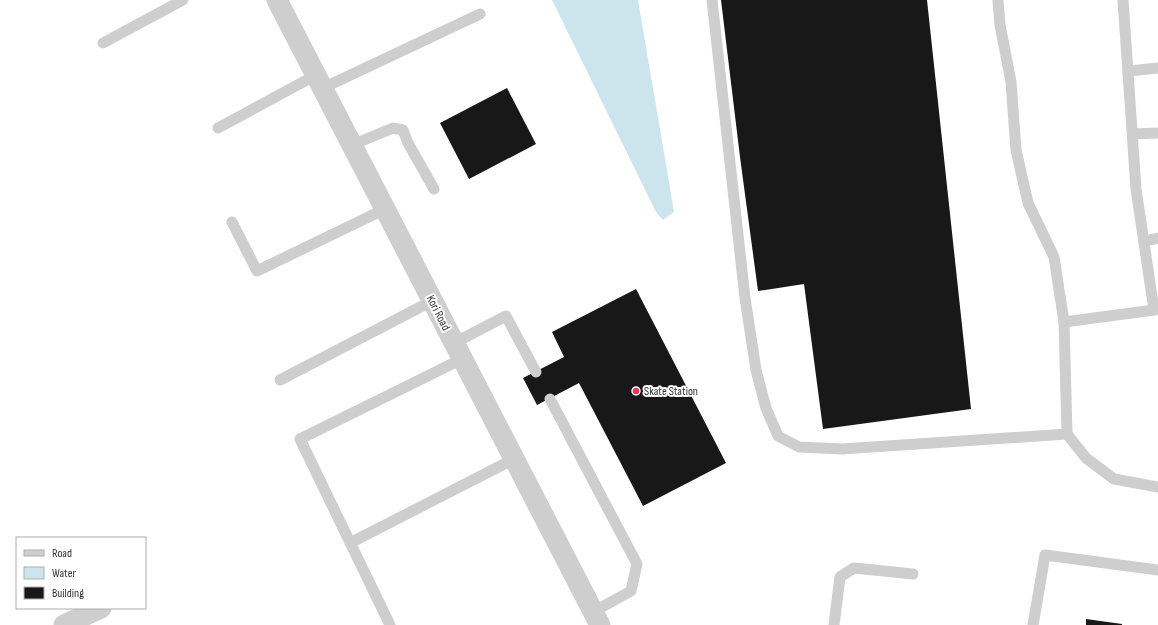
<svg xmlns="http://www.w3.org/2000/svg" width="1158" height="625" font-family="'Sofia Sans Condensed',sans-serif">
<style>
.water{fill:#cce5ed}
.building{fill:#181818}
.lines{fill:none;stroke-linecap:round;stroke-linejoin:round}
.lane{stroke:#cecece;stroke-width:11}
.street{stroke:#cecece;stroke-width:21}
.poi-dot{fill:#e7355b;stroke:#fff;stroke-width:1.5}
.labels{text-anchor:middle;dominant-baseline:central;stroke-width:4;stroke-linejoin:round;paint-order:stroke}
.street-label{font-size:12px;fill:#313131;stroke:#fff}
.poi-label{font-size:12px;fill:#313131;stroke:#fff;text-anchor:start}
</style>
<rect width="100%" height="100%" fill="#fff"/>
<path class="water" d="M552 0H638L674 212 663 220 656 212Z"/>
<g class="building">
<path d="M721 0H927L971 409 823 429 804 284 758 291 740 157Z"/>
<path d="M507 88 536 144 469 179 440 123Z"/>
<path d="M636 289 726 463 643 506 579 383 537 405 523 378 564 357 552 332Z"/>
<path d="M1086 619 1122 624V625H1086Z"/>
</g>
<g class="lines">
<g class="lane">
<path d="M712 0 745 298 756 370 766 408 778 436 799 447 842 449 1067 434 1086 458 1114 479 1158 487"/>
<path d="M998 0 1000 25 1011 82 1016 150 1028 203 1054 257 1064 322 1067 434"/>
<path d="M1123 0 1136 189 1154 310 1158 309"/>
<path d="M103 43 183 0"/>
<path d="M1129 71 1158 68"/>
<path d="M323 88 480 14"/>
<path d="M218 128 316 75"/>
<path d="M1133 134 1158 133"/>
<path d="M352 145 393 128 403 130 408 143 434 189"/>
<path d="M232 222 257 271 385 209"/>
<path d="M1145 241 1158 238"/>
<path d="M1064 322 1154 310"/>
<path d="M454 343 506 316 536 372"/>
<path d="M280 380 432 301"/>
<path d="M550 399 637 564 631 591 593 612"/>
<path d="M350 543 514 459"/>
<path d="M390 625 300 439 462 359"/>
<path d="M834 625 840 577 854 568 913 574"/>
<path d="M1033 625 1045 555 1158 570"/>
</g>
<g class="street">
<path d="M277 0 600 625"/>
<path d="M64 625 101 608"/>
</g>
</g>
<circle class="poi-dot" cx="636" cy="391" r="4"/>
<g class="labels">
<g class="street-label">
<text transform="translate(438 313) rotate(63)">Kori Road</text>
</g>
<g class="poi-label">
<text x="644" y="391">Skate Station</text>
</g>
</g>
<rect x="16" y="537" width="130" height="72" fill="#ffffff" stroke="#adadad"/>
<rect x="24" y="550" width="20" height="6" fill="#cecece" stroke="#adadad"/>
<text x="52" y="557" font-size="12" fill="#313131">Road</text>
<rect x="24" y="567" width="20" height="12" fill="#cce5ed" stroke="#adadad"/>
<text x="52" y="577" font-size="12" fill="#313131">Water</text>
<rect x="24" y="587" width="20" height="12" fill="#181818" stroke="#adadad"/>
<text x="52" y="597" font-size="12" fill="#313131">Building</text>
</svg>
